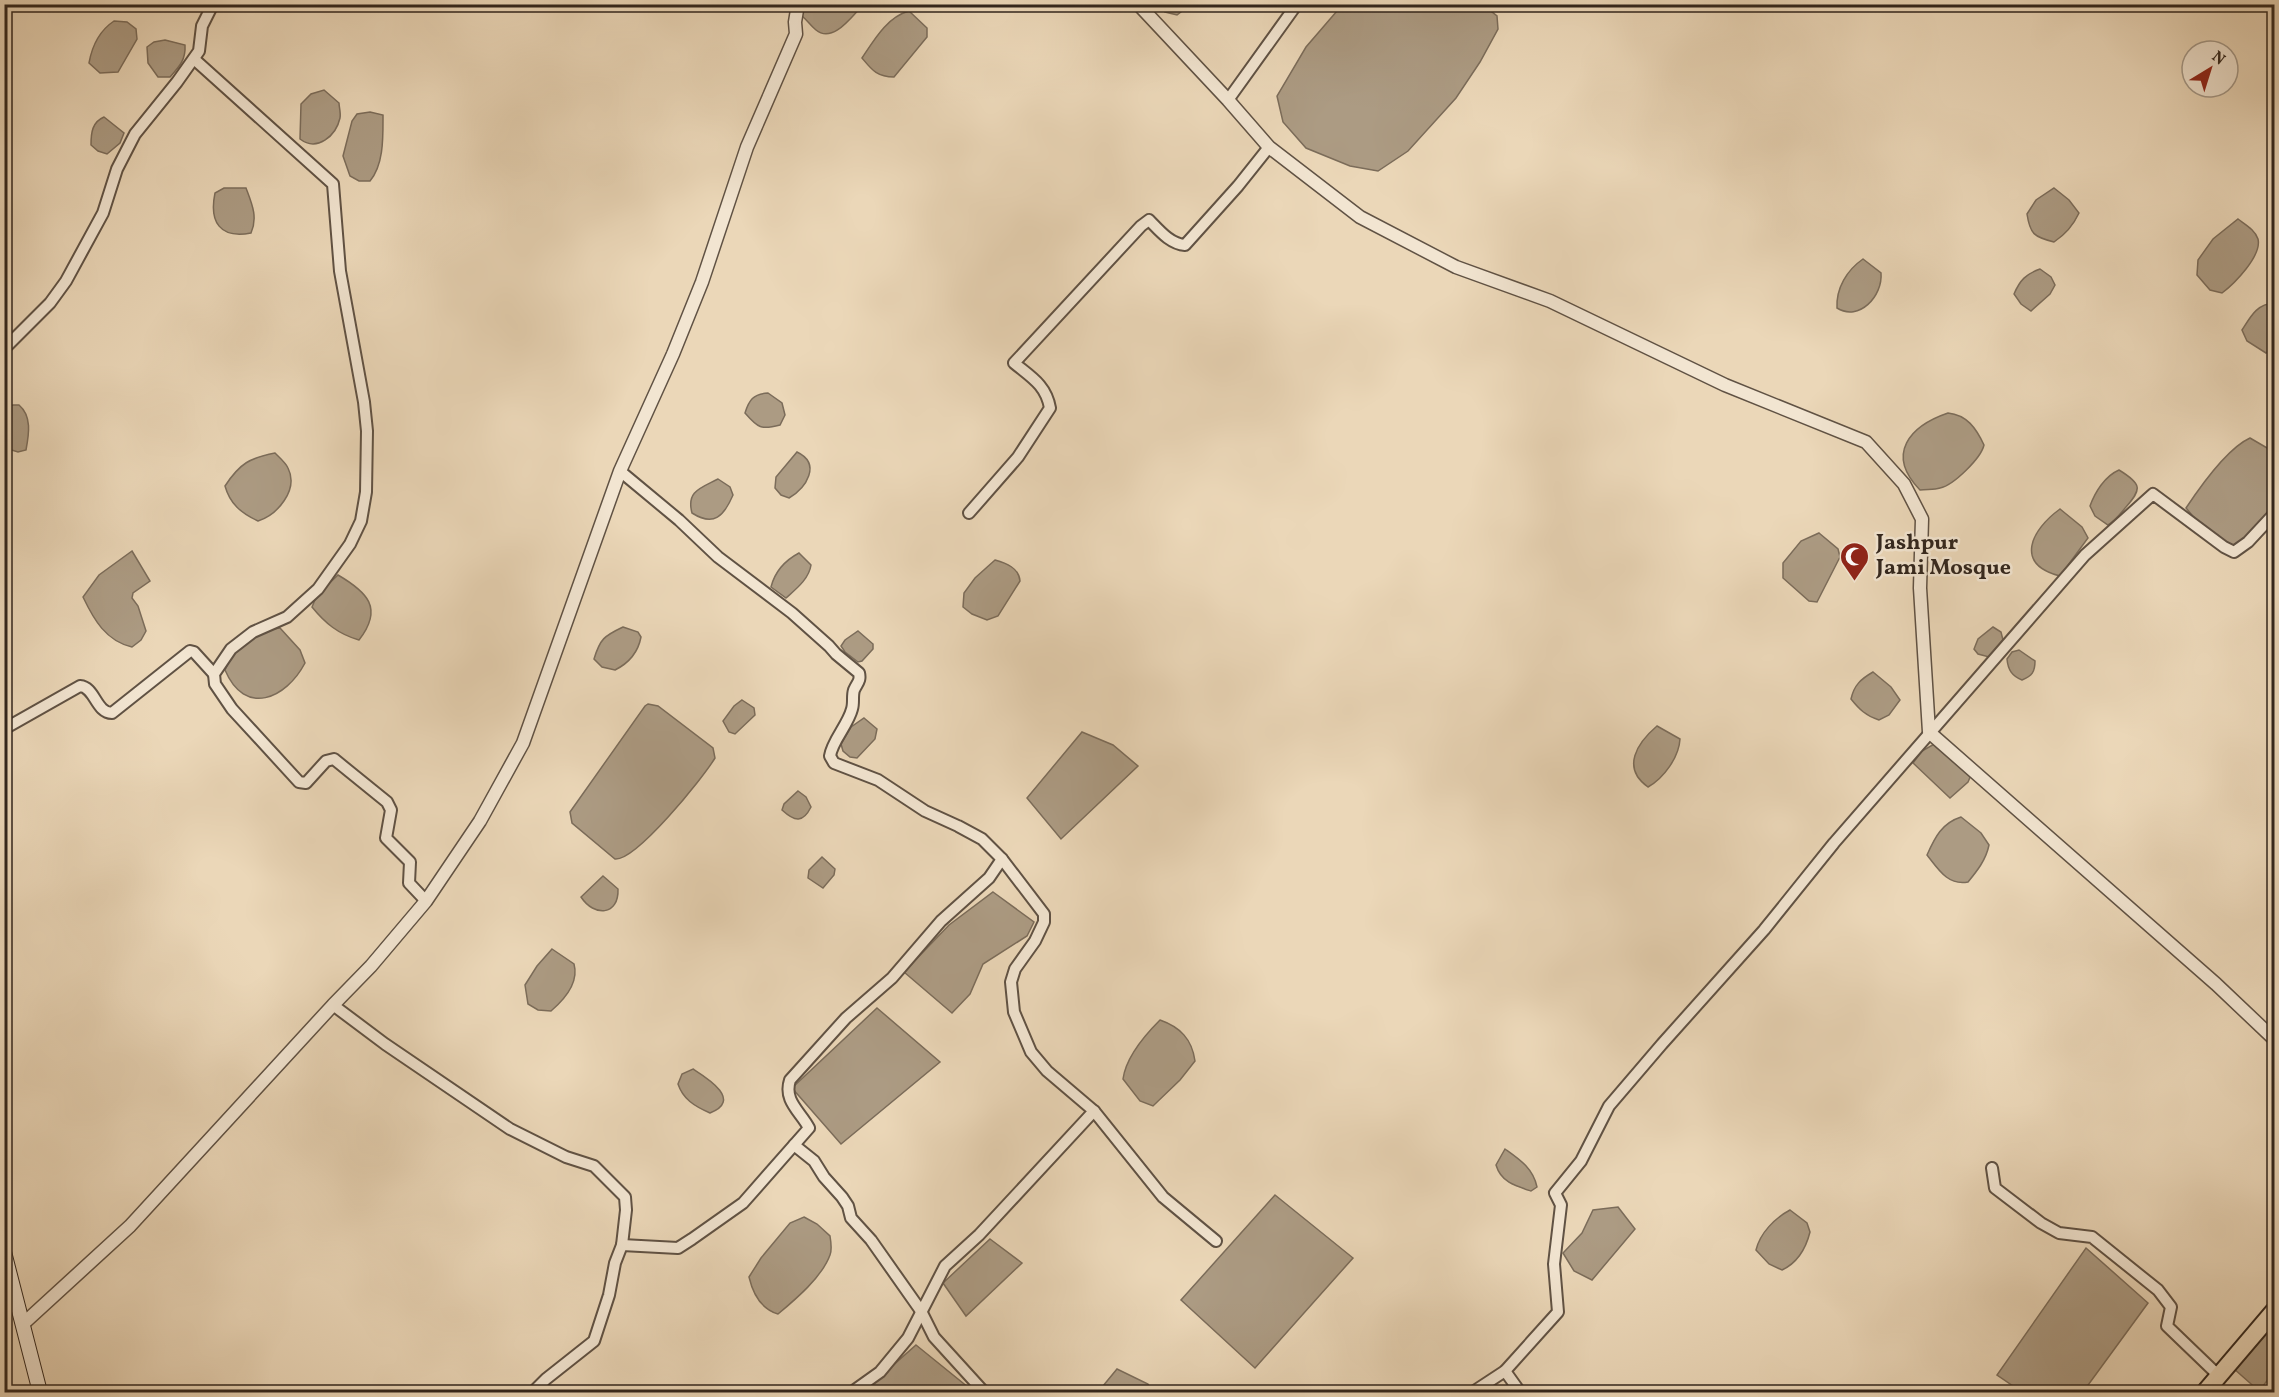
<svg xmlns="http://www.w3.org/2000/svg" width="2279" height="1397" font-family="Vollkorn,serif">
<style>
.water{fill:#ac9b83;stroke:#7b6c5a;stroke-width:1.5}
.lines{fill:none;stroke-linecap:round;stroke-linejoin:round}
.minor-casing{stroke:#605244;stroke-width:14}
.tertiary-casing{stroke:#605244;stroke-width:15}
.secondary-casing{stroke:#32261d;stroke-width:16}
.trunk-casing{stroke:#32261d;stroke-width:20}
.minor{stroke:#f2e5d1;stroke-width:10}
.tertiary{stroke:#f2e5d1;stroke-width:12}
.secondary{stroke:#f2e5d1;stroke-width:14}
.trunk{stroke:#ebd7b8;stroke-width:16}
.labels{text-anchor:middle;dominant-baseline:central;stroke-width:5;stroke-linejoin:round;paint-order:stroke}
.poi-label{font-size:22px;font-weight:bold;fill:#32261d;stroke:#f2e5d1;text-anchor:start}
</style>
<rect width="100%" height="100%" fill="#ebd7b8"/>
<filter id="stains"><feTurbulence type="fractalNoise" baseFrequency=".00333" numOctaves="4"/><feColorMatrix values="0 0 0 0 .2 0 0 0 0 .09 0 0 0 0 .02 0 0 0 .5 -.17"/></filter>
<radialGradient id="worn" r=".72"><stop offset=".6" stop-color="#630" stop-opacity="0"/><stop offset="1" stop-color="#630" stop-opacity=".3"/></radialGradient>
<g class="water">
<path d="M1343 4 1483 5 1497 16 1498 29 1480 62 1456 98 1408 151 1378 171 1350 166 1306 148 1283 122 1277 96 1306 47Z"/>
<path d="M805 5H863C852 16 833 44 816 30 811 26 807 20 802 16Z"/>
<path d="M1155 5H1190L1177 15 1165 12Z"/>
<path d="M909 11 927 28V37L894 77C877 77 872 70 862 58 874 40 887 17 909 11Z"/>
<path d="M114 21 127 22 136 29 137 39 118 72 100 73 89 63C92 46 99 31 114 21Z"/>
<path d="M165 40 185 45C186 60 179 67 170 77H158L148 63 147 47 154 42Z"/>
<path d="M324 90 339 103C339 107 341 113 340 118 336 136 317 152 300 139L301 104 311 94Z"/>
<path d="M370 112 383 115C383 137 384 164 370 181H359L350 176 343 156 352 121 357 114Z"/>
<path d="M104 117 124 133 120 143 107 154 98 151 91 145C91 133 92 122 104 117Z"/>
<path d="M224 188H246C252 204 258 217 251 233 220 239 209 222 215 193Z"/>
<path d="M2054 188 2069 200 2079 213C2073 226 2066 234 2054 242 2034 237 2030 234 2027 214L2036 200Z"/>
<path d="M2238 219C2246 225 2255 230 2258 239 2262 256 2234 284 2222 293L2210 290 2197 275 2198 260 2213 239Z"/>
<path d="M1863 259 1881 273C1883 296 1859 322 1837 308 1836 288 1847 270 1863 259Z"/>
<path d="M2040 269 2051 277 2055 285 2050 294 2031 311 2021 304 2014 294C2020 280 2026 274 2040 269Z"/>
<path d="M2274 303V348L2266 353 2247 341 2242 330C2251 316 2257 304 2274 303Z"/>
<path d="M768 393 782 403 785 415 780 425C761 430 758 428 745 413 749 400 753 394 768 393Z"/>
<path d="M13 405H19C32 416 29 434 26 450L18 452 5 448V407Z"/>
<path d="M1948 413C1967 415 1976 428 1984 445 1981 458 1954 485 1940 488 1934 490 1927 489 1920 490 1885 454 1910 426 1948 413Z"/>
<path d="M2250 438 2274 452V507L2234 550 2197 521 2186 508C2200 487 2228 448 2250 438Z"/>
<path d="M797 452C822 464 806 488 789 498L781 495 775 488 776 477Z"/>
<path d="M275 453C279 457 286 463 288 468 299 490 277 515 258 521 241 513 230 504 225 486 240 463 250 458 275 453Z"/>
<path d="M2119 470C2142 484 2142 489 2126 507 2120 514 2116 520 2108 525L2095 516 2090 506C2095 492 2105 476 2119 470Z"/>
<path d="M718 479 730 487 733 495C724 516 714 527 692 513 686 491 701 488 718 479Z"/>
<path d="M2060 509 2082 527 2088 538 2060 576C2014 564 2031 530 2060 509Z"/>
<path d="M1819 533 1838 549 1840 557 1817 602 1809 601 1783 578V563L1801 541Z"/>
<path d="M132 551 150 581 133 593 132 598 138 606 146 631 141 640 132 647C106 641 94 620 83 597L99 575Z"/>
<path d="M799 553 811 565C809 579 796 589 786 598L771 587C775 571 784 561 799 553Z"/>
<path d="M995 560C1006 563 1019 568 1020 581L998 616 987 620 972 614 963 607 964 593 975 578Z"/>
<path d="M338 575C367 592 384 608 359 640 338 634 325 623 312 607L317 595Z"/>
<path d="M623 627 638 632 641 637C638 653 629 663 615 670L602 667 594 659C600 639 604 636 623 627Z"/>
<path d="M1993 627 2001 632 2003 640 1989 657 1978 654 1974 649 1978 639Z"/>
<path d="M280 628 300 650 305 663C286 699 245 717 225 670L232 655 259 631Z"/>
<path d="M858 631 873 644V649L862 661 858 662 845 652 841 646 845 640Z"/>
<path d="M2019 650 2035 661C2035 672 2032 676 2022 680 2012 676 2008 670 2007 659L2012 652Z"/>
<path d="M1873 672 1891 687 1900 700 1889 715 1879 720C1866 716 1859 709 1851 699 1854 685 1861 679 1873 672Z"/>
<path d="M742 700 754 708 755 715 735 734 729 732 723 721 734 706Z"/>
<path d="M648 704 658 706 713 748 715 758C703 778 636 861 615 859L572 823 570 812 645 706Z"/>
<path d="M864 718 877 729 875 739 857 758 850 757 843 751 841 744 851 727Z"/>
<path d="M1657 726 1680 739C1679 757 1664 778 1648 787 1621 768 1637 743 1657 726Z"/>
<path d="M1082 732 1113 745 1138 766 1061 839 1027 798Z"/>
<path d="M1936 743 1971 775 1968 782 1950 798 1913 763 1922 751Z"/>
<path d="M798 791 806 797 811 807C803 823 795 822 782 810L784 804Z"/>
<path d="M1961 817 1981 833 1989 845C1986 860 1977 871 1968 882 1948 886 1938 869 1927 855 1935 837 1942 823 1961 817Z"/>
<path d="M822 857 835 869 834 875 823 888 808 878 809 870Z"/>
<path d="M603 876 618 889C619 916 594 917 581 897Z"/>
<path d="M993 892 1034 922 1027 936 983 964 970 994 952 1013 904 972 949 925Z"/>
<path d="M552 949 574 964C579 982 565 999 551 1011L538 1010 528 1004 525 985 537 966Z"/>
<path d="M877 1008 940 1062 841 1144 792 1088Z"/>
<path d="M1160 1020C1180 1027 1192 1039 1195 1061L1180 1080 1153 1106 1140 1101 1123 1079C1126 1057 1145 1035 1160 1020Z"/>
<path d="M693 1069C707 1078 743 1100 710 1113 694 1106 683 1099 678 1084L682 1074Z"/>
<path d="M1505 1149C1519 1159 1533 1168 1537 1187L1531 1191C1515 1186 1501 1182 1496 1165Z"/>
<path d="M1275 1195 1353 1258 1255 1368 1181 1300Z"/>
<path d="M1618 1207 1635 1229 1592 1280 1574 1271 1563 1253 1582 1233 1593 1210Z"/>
<path d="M1790 1210 1807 1223 1810 1232C1806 1248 1797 1263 1782 1270L1769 1264 1756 1250C1760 1233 1775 1218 1790 1210Z"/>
<path d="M804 1217 817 1224 830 1236C831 1242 832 1250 830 1255 822 1277 796 1299 778 1314 761 1309 753 1294 749 1277L761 1258 790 1223Z"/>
<path d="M990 1239 1022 1263 966 1316 943 1283Z"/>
<path d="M2086 1248 2148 1303 2083 1392H2022L1997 1375Z"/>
<path d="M2265 1331 2274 1339V1372L2259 1391 2233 1368Z"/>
<path d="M916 1345 974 1392H863Z"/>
<path d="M1117 1369 1148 1384 1153 1392H1098Z"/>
</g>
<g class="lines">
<defs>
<g id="minor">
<path d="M194 59 333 184 340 271 364 402 367 431 366 492 361 521 350 544 318 589 287 617 253 632 231 649 214 674 215 684 232 709 299 782 306 783 326 761 334 759 387 802 391 810 386 838 410 862 409 883 426 901"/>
<path d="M1228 100 1297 4"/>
<path d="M4 349 50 303 66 281 103 213 117 169 135 134 177 82 199 51 202 26 213 4"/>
<path d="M620 471 679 520 718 557 792 613 829 646 836 654 859 673C861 681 857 683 854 690 852 696 854 703 852 709 848 725 832 741 830 756L834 763 878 780 925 811 958 826 982 839 1002 859 1044 914V922L1035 941 1015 969 1011 982 1014 1012 1031 1052 1047 1071 1094 1111 1163 1197 1216 1241"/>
<path d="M969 513 1018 457 1050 408C1046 385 1031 377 1014 363L1141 226 1149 220C1159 230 1170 244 1185 245L1238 186 1269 147"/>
<path d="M4 729 80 686C95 687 96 713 112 713L190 651 194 652 214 674"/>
<path d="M333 1005 385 1044 510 1129 566 1157 594 1166 625 1197 626 1210 622 1245 615 1263 609 1295 594 1341 546 1379 533 1392"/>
<path d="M794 1145 814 1161 824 1177 842 1197 848 1206 851 1218 871 1240 921 1311 934 1337 984 1392"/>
<path d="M1992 1168 1995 1188 2041 1223 2059 1233 2092 1237 2158 1290 2171 1307 2167 1326 2219 1376"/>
<path d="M622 1245 678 1248 692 1239 743 1203 809 1128C801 1112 783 1101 790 1080L846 1018 892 978 941 921 989 878 1002 859"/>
<path d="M1505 1371 1520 1392"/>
<path d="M852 1392 880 1372 908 1338 945 1266 979 1235 1094 1111"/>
<path d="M1473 1392 1505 1371 1558 1312 1554 1264 1561 1205 1555 1193 1581 1161 1609 1106 1662 1044 1764 930 1834 843 2085 555 2153 494 2224 547 2234 552 2248 542 2274 514"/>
</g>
<g id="tertiary">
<path d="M1138 4 1228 100 1269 147 1360 217 1456 267 1550 301 1725 385 1866 442 1904 484 1922 519 1920 588 1929 732 2216 984 2274 1039"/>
<path d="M23 1324 130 1226 333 1005 371 966 426 901 480 821 523 743 620 471 673 354 702 282 747 147 796 34 795 22 798 4"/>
</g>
<path id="secondary" d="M4 1252 40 1392"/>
<path id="trunk" d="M2205 1392 2274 1311"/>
</defs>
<use href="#minor" class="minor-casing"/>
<use href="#tertiary" class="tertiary-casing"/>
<use href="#secondary" class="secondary-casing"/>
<use href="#trunk" class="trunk-casing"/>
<use href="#minor" class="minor"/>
<use href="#tertiary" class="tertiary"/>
<use href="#secondary" class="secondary"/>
<use href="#trunk" class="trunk"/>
</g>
<defs>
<symbol id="mosque-pin" viewBox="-11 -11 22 30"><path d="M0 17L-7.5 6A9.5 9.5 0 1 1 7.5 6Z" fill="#8f2418" stroke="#f2e5d1"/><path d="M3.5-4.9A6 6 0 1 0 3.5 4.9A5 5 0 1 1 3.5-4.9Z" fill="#fff"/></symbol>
</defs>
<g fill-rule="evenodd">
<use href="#mosque-pin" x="1838" y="540" width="33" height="45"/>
</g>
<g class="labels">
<g class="poi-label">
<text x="1876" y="543">Jashpur<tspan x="1876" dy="25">Jami Mosque</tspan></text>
</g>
</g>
<rect width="2279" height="1397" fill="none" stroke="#ebd7b8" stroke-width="24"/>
<rect x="6" y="6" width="2267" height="1385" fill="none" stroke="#32261d" stroke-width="3"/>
<rect x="12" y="12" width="2255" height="1373" fill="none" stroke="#32261d" stroke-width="1.5"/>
<g transform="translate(2210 69) rotate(38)"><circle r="28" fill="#f2e5d1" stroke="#a59989" stroke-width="1.5"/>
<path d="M0-4.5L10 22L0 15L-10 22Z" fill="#8f2418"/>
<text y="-9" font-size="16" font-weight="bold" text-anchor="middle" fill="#32261d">N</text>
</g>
<rect width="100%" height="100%" filter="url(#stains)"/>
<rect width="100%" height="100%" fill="url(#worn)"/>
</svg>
